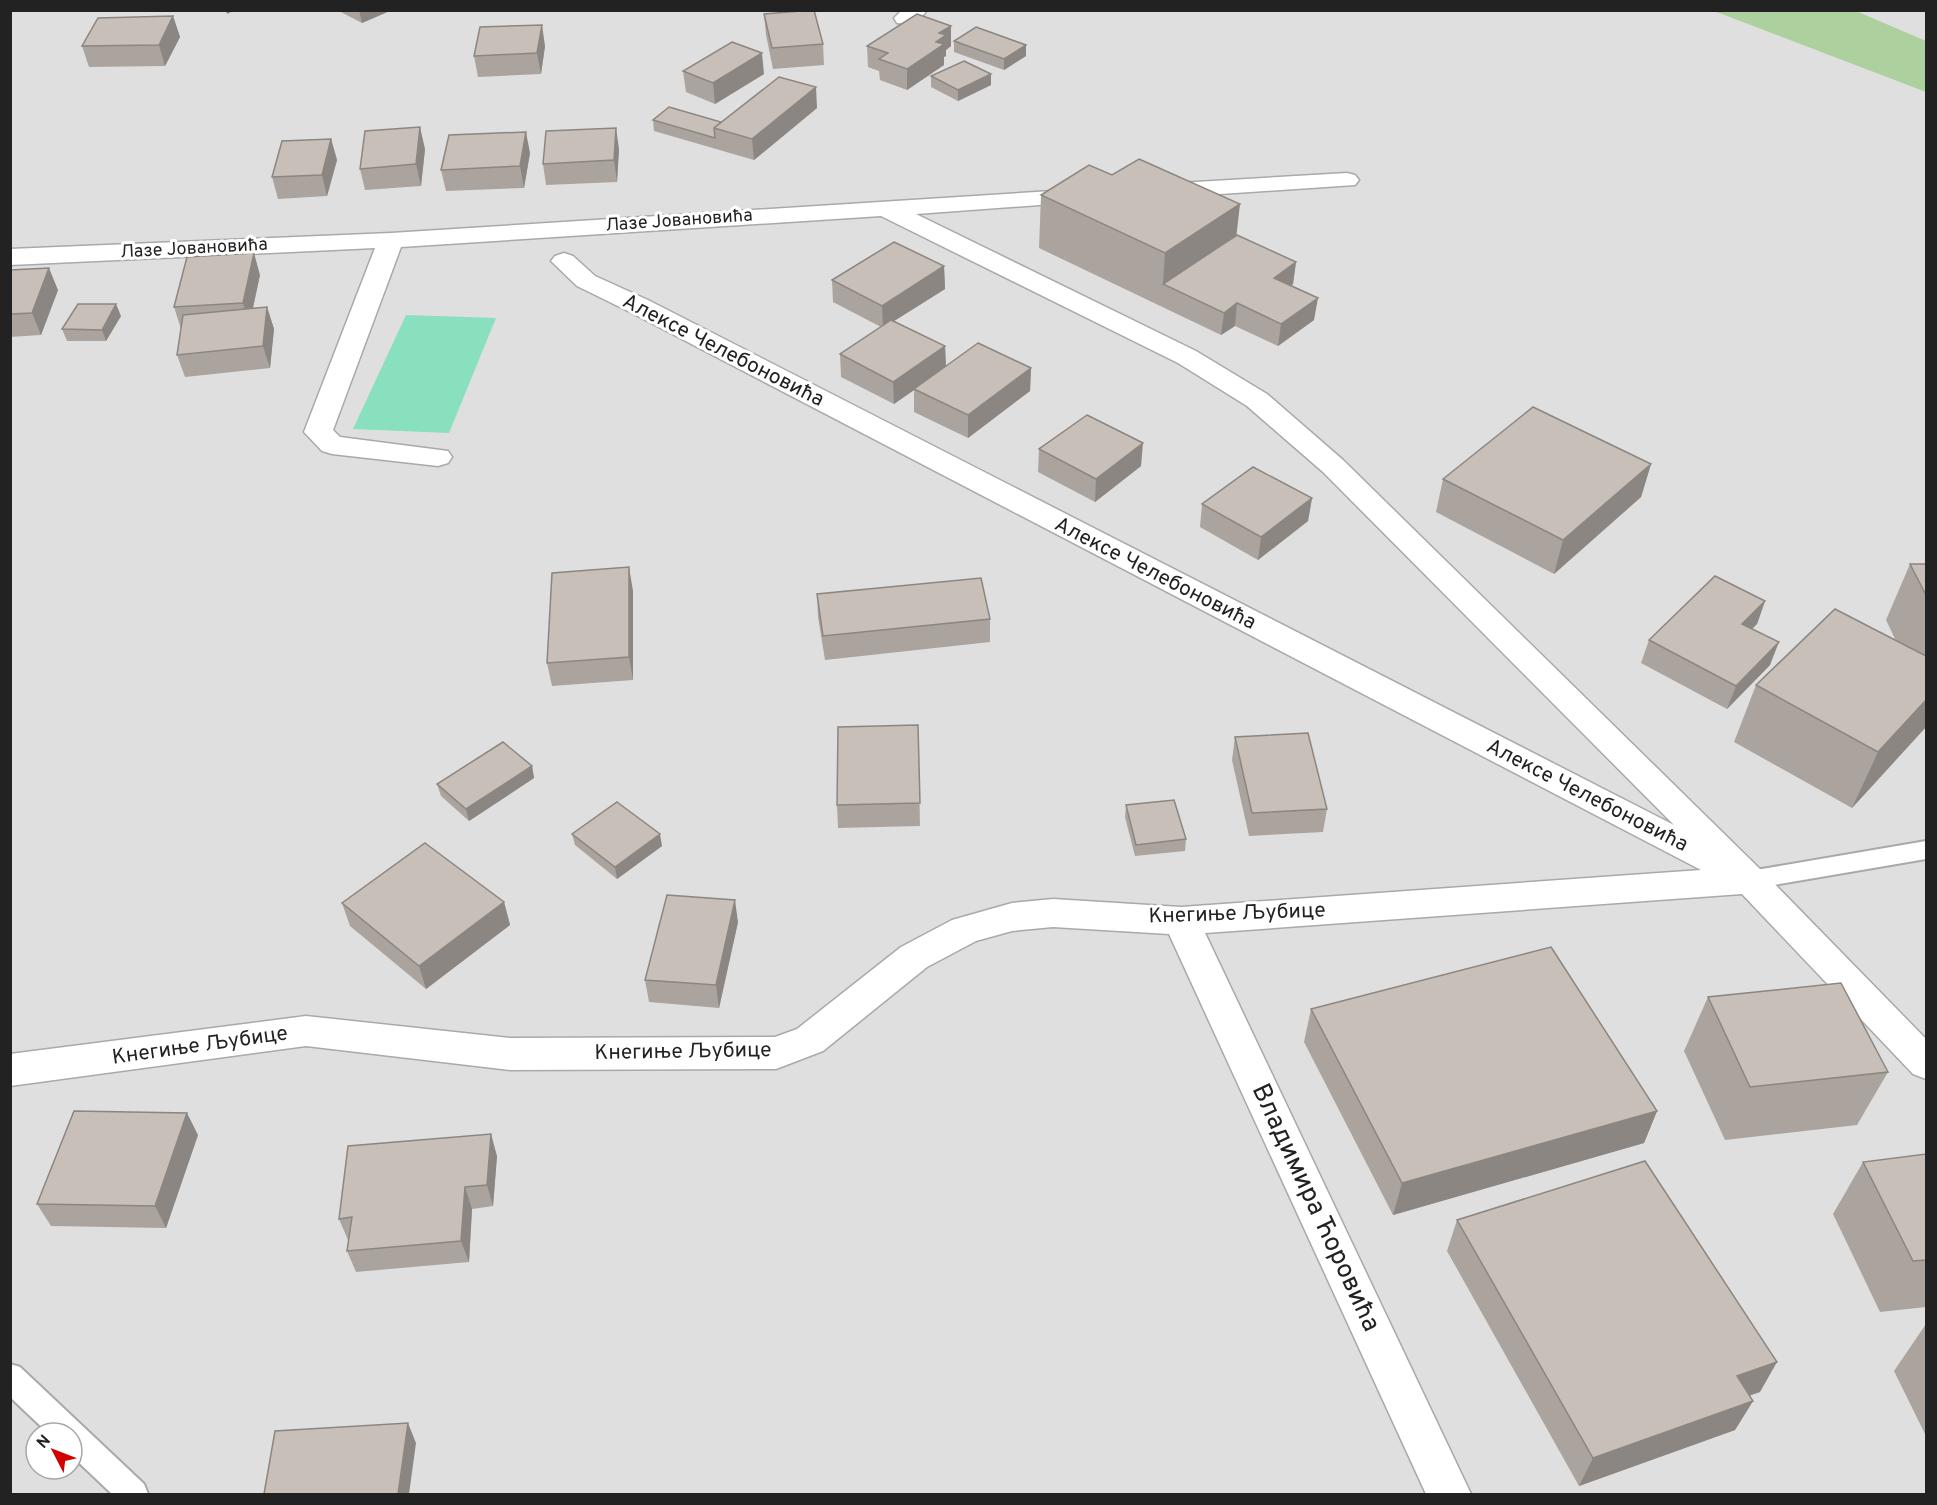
<svg xmlns="http://www.w3.org/2000/svg" width="1937" height="1505" font-family="Overpass,sans-serif">
<style>
.residential{fill:#e0dfdf;fill-rule:evenodd}
.forest{fill:#add19e}
.pitch{fill:#88e0be}
.lines{fill:none;stroke-linecap:round;stroke-linejoin:round}
.lane-casing{stroke:#a9a9a9;stroke-width:4}
.street-casing{stroke:#a9a9a9;stroke-width:3}
.lane{fill:#fff;fill-rule:evenodd}
.street{fill:#fff;fill-rule:evenodd}
.wall{fill:#aba49e}
.shaded-wall{fill:#8b8681}
.building{fill:#c7bfb8;stroke:#8b8681;stroke-width:1.5}
.labels{text-anchor:middle;dominant-baseline:central;stroke-width:6;stroke-linejoin:round;paint-order:stroke}
.far-street-label{font-size:18px;fill:#222;stroke:#fff}
.street-label{font-size:21px;fill:#222;stroke:#fff}
.near-street-label{font-size:26px;fill:#222;stroke:#fff}
</style>
<rect width="100%" height="100%" fill="#f2efe9"/>
<path class="residential" d="M10 11H1926V1494H11ZM36 1433H72V1469H36Z"/>
<path class="forest" d="M1714 11H1856L1926 41V92Z"/>
<path class="pitch" d="M406 315 496 318 449 433 353 429Z"/>
<g class="lines">
<defs>
<g id="lane">
<path d="M1926 841V859L1750 889 1742 886 1738 880 1742 874 1750 871Z"/>
<path d="M10 1364 20 1367 144 1484 148 1494H112L72 1456V1433H48L10 1397Z"/>
</g>
<g id="street">
<path d="M902 10H927C920 21 909 25 897 23L894 18Z"/>
<path d="M1347 173 1355 175 1359 180 1355 185 1162 198 1153 196 1150 191 1153 186 1162 184Z"/>
<path d="M1084 189 1093 191 1096 196 1093 201 916 214 1196 351 1267 394 1343 460 1762 871 1926 1039V1079L1913 1074 1742 894 1205 933 1471 1494H1426L1169 934 1053 927 1012 931 976 941 927 967 823 1051 776 1069 510 1070 306 1046 10 1086V1054L306 1016 510 1038 775 1037 797 1029 901 947 952 920 1012 903 1053 899 1181 907 1701 870 630 312 577 286 551 261 555 256 564 253 573 256 595 276 648 300 1674 825 1323 472 1247 406 1178 363 881 216 401 247 333 430 340 437 448 451 452 457 448 463 438 466 332 454 322 451 304 432 375 248 10 265V249L391 233Z"/>
</g>
</defs>
<use href="#lane" class="lane-casing"/>
<use href="#street" class="street-casing"/>
<use href="#lane" class="lane"/>
<use href="#street" class="street"/>
</g>
<g class="wall">
<path d="M337 10H392L362 23Z"/>
<path d="M764 14 823 44 824 65 773 69 766 35Z"/>
<path d="M173 16 180 37 165 66 89 67 82 46Z"/>
<path d="M951 26V46L946 50V56L944 57V65L907 90 880 80 879 71 868 67 867 46Z"/>
<path d="M954 41 1026 56 1004 70 954 52Z"/>
<path d="M545 46 541 74 478 77 474 56Z"/>
<path d="M683 71 764 74 715 104 686 92Z"/>
<path d="M931 76 991 85 958 101 931 87Z"/>
<path d="M817 108 754 160 654 131 653 120 721 122Z"/>
<path d="M331 139 337 160 327 196 278 199 272 177Z"/>
<path d="M425 149 421 186 365 190 360 169Z"/>
<path d="M619 149 617 182 546 185 543 164Z"/>
<path d="M530 153 524 188 446 191 441 170Z"/>
<path d="M1041 195 1237 235 1296 262 1293 284 1291 286 1314 320 1278 346 1235 326 1221 335 1039 248Z"/>
<path d="M944 266 945 289 894 321 945 346 946 366 1031 368 1030 391 968 438 914 412V390L894 404 841 377 840 354 881 327 833 302 832 280Z"/>
<path d="M10 270 58 290 41 335 10 337Z"/>
<path d="M260 275 253 308 267 307 274 329 270 368 185 377 177 355 181 329 174 307Z"/>
<path d="M121 316 106 341H67L62 329Z"/>
<path d="M1039 449 1141 466 1095 502 1038 472Z"/>
<path d="M1651 464 1641 497 1554 574 1436 512 1443 479Z"/>
<path d="M1312 498 1308 521 1258 560 1200 527 1202 504Z"/>
<path d="M1910 564H1926V727L1852 808 1734 742 1756 685 1896 641 1886 620Z"/>
<path d="M633 591V680L552 686 547 663Z"/>
<path d="M817 594 990 619V642L825 660 818 617Z"/>
<path d="M1765 601 1757 624 1752 629 1770 665 1727 709 1641 663 1649 640Z"/>
<path d="M918 725 920 826 838 828 837 805Z"/>
<path d="M1235 737 1327 809 1323 832 1249 836 1232 760Z"/>
<path d="M532 766 534 778 469 821 441 796 437 784Z"/>
<path d="M1126 805 1186 839 1185 851 1135 856 1125 817Z"/>
<path d="M572 834 662 846 617 879 575 845Z"/>
<path d="M504 902 510 925 426 989 350 926 342 903Z"/>
<path d="M738 922 719 1008 649 1002 645 980Z"/>
<path d="M1708 997 1888 1072 1857 1125 1725 1140 1684 1051Z"/>
<path d="M1311 1009 1657 1111 1644 1143 1393 1215 1304 1042Z"/>
<path d="M198 1135 166 1228 51 1226 37 1204Z"/>
<path d="M1926 1154V1307L1880 1312 1833 1214 1863 1162Z"/>
<path d="M497 1156 493 1206 472 1209 469 1262 356 1272 347 1251 349 1240H348L339 1219Z"/>
<path d="M1457 1220 1760 1392 1749 1395 1753 1401 1735 1430 1579 1486 1447 1251Z"/>
<path d="M1926 1324V1436L1894 1371Z"/>
</g>
<g class="shaded-wall">
<path d="M226 10H235L227 14Z"/>
<path d="M359 10H392L362 23Z"/>
<path d="M173 16 180 37 165 66 159 45Z"/>
<path d="M542 25 545 46 541 74 537 53Z"/>
<path d="M951 26V46L946 50V56L944 57V65L907 90V69L936 42 939 33Z"/>
<path d="M1026 45V56L1004 70V59Z"/>
<path d="M762 53 764 74 715 104 713 83Z"/>
<path d="M991 74V85L958 101V90Z"/>
<path d="M816 87 817 108 754 160 752 139Z"/>
<path d="M420 127 425 149 421 186 416 164Z"/>
<path d="M616 128 619 149 617 182 614 160Z"/>
<path d="M526 132 530 153 524 188 520 166Z"/>
<path d="M331 139 337 160 327 196 322 175Z"/>
<path d="M1240 204 1234 257 1163 284 1165 253Z"/>
<path d="M254 253 260 275 249 325 243 303Z"/>
<path d="M1296 262 1293 284 1271 300 1274 278Z"/>
<path d="M944 266 945 289 883 328 882 306Z"/>
<path d="M49 268 58 290 41 335 32 313Z"/>
<path d="M1318 298 1314 320 1278 346 1281 324Z"/>
<path d="M1237 303 1235 326 1221 335 1224 313Z"/>
<path d="M116 304 121 316 106 341 102 330Z"/>
<path d="M267 307 274 329 270 368 263 346Z"/>
<path d="M945 346 946 368 914 389V390L894 404 893 382Z"/>
<path d="M1031 368 1030 391 968 438V415Z"/>
<path d="M1143 443 1141 466 1095 502 1096 479Z"/>
<path d="M1651 464 1641 497 1554 574 1563 540Z"/>
<path d="M1312 498 1308 521 1258 560 1261 537Z"/>
<path d="M629 567 633 591V680L629 657Z"/>
<path d="M1765 601 1757 624 1733 647 1742 624Z"/>
<path d="M1779 642 1770 665 1727 709 1736 686Z"/>
<path d="M1926 700V727L1852 808 1878 752Z"/>
<path d="M532 766 534 778 469 821 466 809Z"/>
<path d="M660 834 662 846 617 879 615 867Z"/>
<path d="M735 900 738 922 719 1008 716 985Z"/>
<path d="M504 902 510 925 426 989 419 966Z"/>
<path d="M1657 1111 1644 1143 1393 1215 1402 1183Z"/>
<path d="M187 1113 198 1135 166 1228 155 1206Z"/>
<path d="M491 1134 497 1156 493 1206 487 1185Z"/>
<path d="M465 1187 472 1209 469 1262 461 1241Z"/>
<path d="M1777 1362 1760 1392 1720 1406 1737 1376Z"/>
<path d="M1753 1401 1735 1430 1579 1486 1593 1458Z"/>
<path d="M408 1423 416 1443 409 1494H398Z"/>
</g>
<g class="building">
<path d="M814 10 823 44 772 48 764 14Z"/>
<path d="M917 14 951 26 939 33 946 35 936 42 944 44 907 69 879 59 888 53 867 46Z"/>
<path d="M173 16 159 45 82 46 98 18Z"/>
<path d="M542 25 537 53 474 56 480 27Z"/>
<path d="M976 27 1026 45 1004 59 954 41Z"/>
<path d="M732 42 762 53 713 83 683 71Z"/>
<path d="M964 61 991 74 958 90 931 76Z"/>
<path d="M779 77 816 87 752 139 714 128Z"/>
<path d="M669 107 721 122 714 128 715 138 653 120Z"/>
<path d="M420 127 416 164 360 169 365 131Z"/>
<path d="M616 128 614 160 543 164 546 131Z"/>
<path d="M526 132 520 166 441 170 449 135Z"/>
<path d="M331 139 322 175 272 177 282 141Z"/>
<path d="M1139 159 1240 204 1165 253 1041 195 1089 165 1112 175Z"/>
<path d="M1237 235 1296 262 1274 278 1318 298 1281 324 1237 303 1224 313 1163 284Z"/>
<path d="M894 242 944 266 882 306 832 280Z"/>
<path d="M254 253 243 303 174 307 187 257Z"/>
<path d="M49 268 32 313 10 314V270Z"/>
<path d="M78 304H116L102 330 62 329Z"/>
<path d="M267 307 263 346 177 355 183 315Z"/>
<path d="M891 320 945 346 893 382 840 354Z"/>
<path d="M978 343 1031 368 968 415 914 389Z"/>
<path d="M1533 407 1651 464 1563 540 1443 479Z"/>
<path d="M1087 415 1143 443 1096 479 1039 449Z"/>
<path d="M1253 467 1312 498 1261 537 1202 504Z"/>
<path d="M1910 564H1926V595Z"/>
<path d="M629 567V657L547 663 552 573Z"/>
<path d="M1715 576 1765 601 1742 624 1779 642 1736 686 1649 640Z"/>
<path d="M981 578 990 619 823 636 817 594Z"/>
<path d="M1835 609 1926 656V700L1878 752 1756 685Z"/>
<path d="M918 725 920 803 837 805 838 727Z"/>
<path d="M1308 733 1327 809 1252 813 1235 737Z"/>
<path d="M503 742 532 766 466 809 437 784Z"/>
<path d="M1174 800 1186 839 1136 845 1126 805Z"/>
<path d="M617 802 660 834 615 867 572 834Z"/>
<path d="M425 843 504 902 419 966 342 903Z"/>
<path d="M667 895 735 900 716 985 645 980Z"/>
<path d="M1551 947 1657 1111 1402 1183 1311 1009Z"/>
<path d="M1841 983 1888 1072 1750 1087 1708 997Z"/>
<path d="M74 1111 187 1113 155 1206 37 1204Z"/>
<path d="M491 1134 487 1185 465 1187 461 1241 347 1251 352 1217 339 1219 348 1146Z"/>
<path d="M1926 1154V1260L1913 1261 1863 1162Z"/>
<path d="M1645 1161 1777 1362 1737 1376 1753 1401 1593 1458 1457 1220Z"/>
<path d="M408 1423 398 1494H264L275 1431Z"/>
</g>
<g class="labels">
<g class="far-street-label">
<text transform="translate(679 221) rotate(-4)">Лазе Јовановића</text>
<text transform="translate(194 249) rotate(-3)">Лазе Јовановића</text>
</g>
<g class="street-label">
<text transform="translate(723 351) rotate(27)">Алексе Челебоновића</text>
<text transform="translate(1155 574) rotate(27)">Алексе Челебоновића</text>
<text transform="translate(1587 796) rotate(27)">Алексе Челебоновића</text>
<text transform="translate(1237 914) rotate(-2)">Кнегиње Љубице</text>
<text transform="translate(200 1046) rotate(-8)">Кнегиње Љубице</text>
<text transform="translate(683 1052) rotate(-1)">Кнегиње Љубице</text>
</g>
<g class="near-street-label">
<text transform="translate(1315 1208) rotate(65)">Владимира Ћоровића</text>
</g>
</g>
<rect width="1937" height="1505" fill="none" stroke="#222222" stroke-width="24"/>
<g transform="translate(54 1451) rotate(312)"><circle r="28" fill="#ffffff" stroke="#a7a7a7" stroke-width="1.5"/>
<path d="M0-4.5L10 22L0 15L-10 22Z" fill="#d40000"/>
<text y="-9" font-size="16" font-weight="bold" text-anchor="middle" fill="#222222">N</text>
</g>
</svg>
